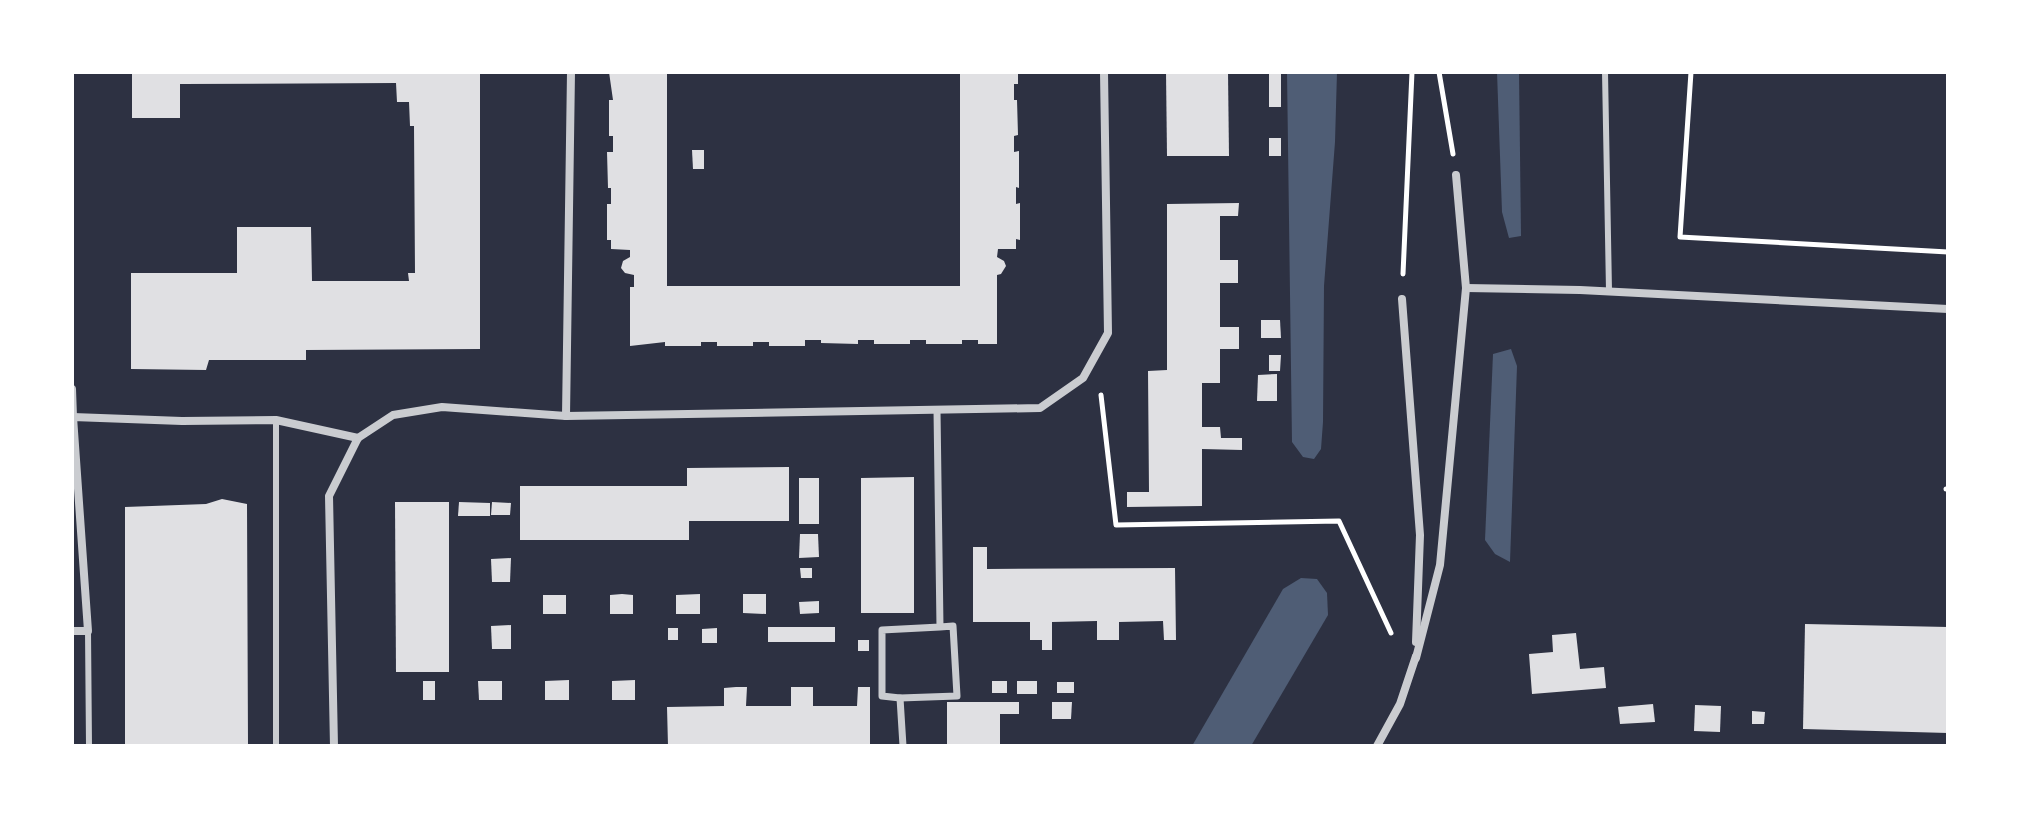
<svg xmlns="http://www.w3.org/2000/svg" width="2020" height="818" font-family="'Source Serif 4',serif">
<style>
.water{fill:#4f5d75}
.building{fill:#e0e0e3}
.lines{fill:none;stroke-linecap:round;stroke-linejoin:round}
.path{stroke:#fff;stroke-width:5}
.service{stroke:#caccd0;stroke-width:6}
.pedestrian{stroke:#caccd0;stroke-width:7}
.minor{stroke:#caccd0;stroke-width:8}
</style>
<rect width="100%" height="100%" fill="#2d3142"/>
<g class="water">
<path d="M1287 72H1337L1335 142 1324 286 1323 422 1321 449 1314 459 1303 457 1292 442Z"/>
<path d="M1497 72H1519L1521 236 1509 238 1502 212Z"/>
<path d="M1511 349 1517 366 1510 562 1495 554 1485 540 1493 354Z"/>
<path d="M1301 578 1317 579 1327 593 1328 615 1251 746H1192L1283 589Z"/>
</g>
<g class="building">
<path d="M132 72H480V349L306 350V360H209L206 370 131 369V273H237V227H311L312 281H409L408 273H415L414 126H410L409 102H397L396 83 180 84V118H132Z"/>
<path d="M609 72H667V286H960V72H1018V84H1014V100H1017L1018 135 1014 136V152L1019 151V188L1016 187V204L1020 203V240L1016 239V249H998L997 257 1004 261 1006 266 1001 274 997 275V344H978V340H962V344H926V340H910V344H874V340H858V344L821 343V340H805V346H769V342H753V346H717V342H701V346H665V342L630 346V287H634V275L625 273 621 268 623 261 630 257V250L611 249V240H607V204H611V188H608L607 152H613V136H609V100H613Z"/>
<path d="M1166 72H1228L1229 156H1167Z"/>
<rect x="1269" y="72" width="12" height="35"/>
<rect x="1269" y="138" width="12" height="18"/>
<path d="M692 150H704V169H693Z"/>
<path d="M1239 203 1238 216H1220V260H1238V283H1220V327H1239V349H1220V383H1202V427H1220L1221 438H1242V450L1202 449V506L1127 507V492H1149L1148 371 1167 370V204Z"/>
<path d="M1261 320H1280L1281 338H1261Z"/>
<path d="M1269 355H1281L1280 371H1269Z"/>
<path d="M1277 374V401H1257L1258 375Z"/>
<path d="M789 467V521H689V540H520V486H687V468Z"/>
<path d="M914 477V613H861V478Z"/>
<rect x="799" y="478" width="20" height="46"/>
<path d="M222 499 247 504 248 746H125V507L206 504Z"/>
<path d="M395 502H449V672H396Z"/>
<path d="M459 502 490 503V516H458Z"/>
<path d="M492 502 511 503 510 515H491Z"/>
<path d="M800 534H818L819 557 799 558Z"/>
<path d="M973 547H987V569L1175 568 1176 640H1164L1163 621 1119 622V640H1097V621L1052 622V650H1042V640H1030V622H973Z"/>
<path d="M511 558 510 582H492L491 559Z"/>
<path d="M800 568H812V578H801Z"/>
<path d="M622 594 633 595V614H610V595Z"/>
<path d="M700 594V614H676V595Z"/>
<path d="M743 594H766V614L743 613Z"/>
<rect x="543" y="595" width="23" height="19"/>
<path d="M819 601V613L800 614 799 602Z"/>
<path d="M1805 624 1948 627V733L1803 729Z"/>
<path d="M511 625V649H492L491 626Z"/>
<rect x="768" y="627" width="67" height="15"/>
<rect x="668" y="628" width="10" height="12"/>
<path d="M717 628V643H702V629Z"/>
<path d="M1576 633 1580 669 1604 667 1606 688 1532 694 1529 654 1553 652 1552 635Z"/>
<rect x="858" y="640" width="11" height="11"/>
<path d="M569 680V700H545V681Z"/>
<path d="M635 680V700H612V681Z"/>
<rect x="423" y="681" width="12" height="19"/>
<path d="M478 681H502V700H479Z"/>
<rect x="992" y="681" width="15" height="12"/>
<rect x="1017" y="681" width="20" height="13"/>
<rect x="1057" y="682" width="17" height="11"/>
<path d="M736 687H747L746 706H791V687H813V706H857L858 687H870V746H668L667 707 724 706V688Z"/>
<path d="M947 702H1019V714H1000V746H947Z"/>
<path d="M1052 702H1072L1071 719H1052Z"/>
<path d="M1653 704 1655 722 1620 724 1618 707Z"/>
<path d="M1695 705 1721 706 1720 732 1694 731Z"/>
<path d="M1752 711 1765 712 1764 724H1752Z"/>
</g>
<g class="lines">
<g class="path">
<path d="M1439 72 1453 154"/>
<path d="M1691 72 1680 237 1948 252"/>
<path d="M1403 274 1412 72"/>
<path d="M1101 395 1116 525 1339 521 1391 633"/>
<path d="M1946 489H1948"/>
</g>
<g class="service">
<path d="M1605 72 1609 291"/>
<path d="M88 631 89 746"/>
<path d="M276 746V420"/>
</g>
<g class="pedestrian">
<path d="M937 410 940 627 953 626 957 696 900 698 882 696V630L940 627"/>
<path d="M900 698 903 746"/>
</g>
<g class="minor">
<path d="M1466 288 1580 290 1948 309"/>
<path d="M1402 299 1420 535 1416 642"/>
<path d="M72 389 73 417"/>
<path d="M566 416 571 72"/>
<path d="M72 631H88L73 417 182 421 276 420 358 438"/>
<path d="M1416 658 1440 565 1466 288 1456 175"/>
<path d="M334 746 329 496 358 438 393 415 442 407 566 416 1040 408 1083 378 1108 333 1104 72"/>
<path d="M1377 746 1400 704 1416 656"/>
</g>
</g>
<rect width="2020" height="818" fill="none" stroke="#ffffff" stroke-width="148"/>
</svg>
